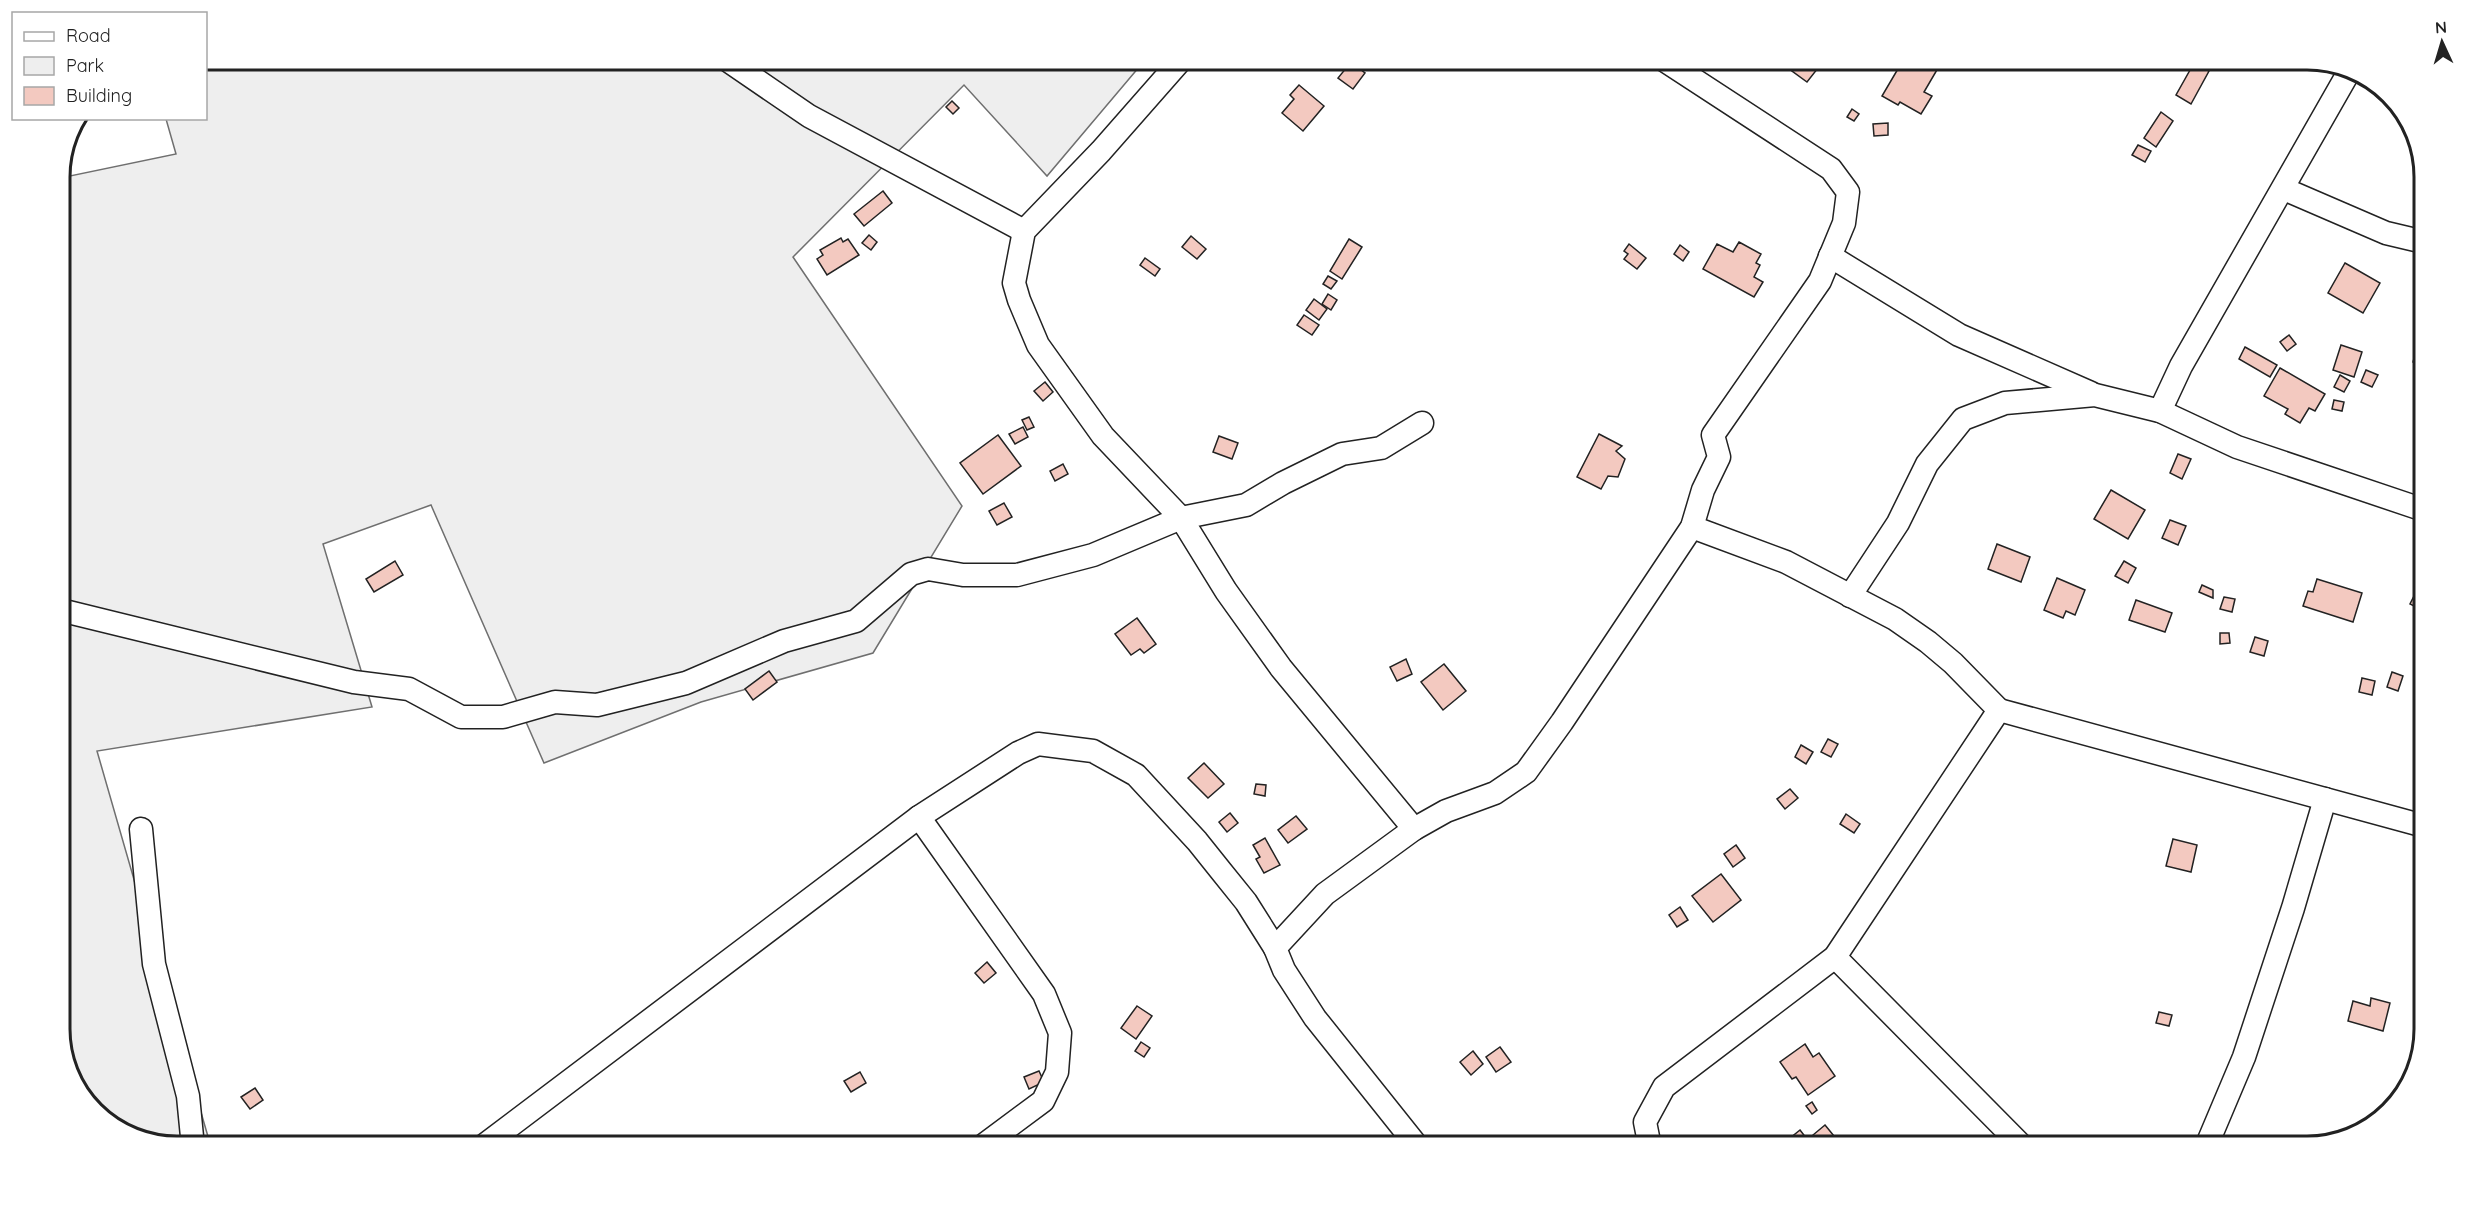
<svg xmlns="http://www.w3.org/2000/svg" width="2484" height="1207" font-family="Quicksand,sans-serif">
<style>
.green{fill:#eee;stroke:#6f6f6f;stroke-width:1.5}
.building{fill:#f3c9c0;stroke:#222;stroke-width:1.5}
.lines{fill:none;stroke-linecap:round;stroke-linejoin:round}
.minor-casing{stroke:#222;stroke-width:25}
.minor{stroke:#fff;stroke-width:22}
.rim{fill:none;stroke:#222;stroke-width:3}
</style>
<rect width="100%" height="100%" fill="#fff"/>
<path class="green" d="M206 60H1145L1047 176 964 85 793 257 962 506 873 653 701 702 544 763 431 505 323 544 372 707 97 751 211 1147H177L126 1135 80 1095 60 1038V178L176 154 166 119 206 118Z"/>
<g class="building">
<path d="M1801 60H1818L1822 63 1807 82 1792 71Z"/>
<path d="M1900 60H1936L1941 63 1924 92 1932 96 1921 114 1900 102 1898 105 1882 96 1902 62Z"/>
<path d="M1351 62 1365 73 1353 89 1338 78Z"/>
<path d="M2194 63 2209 71 2191 104 2176 95Z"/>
<path d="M1299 85 1324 106 1303 131 1282 113 1294 99 1290 95Z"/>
<path d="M952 101 959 108 953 114 946 107Z"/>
<path d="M1852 109 1859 114 1854 121 1847 117Z"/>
<path d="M2161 112 2173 121 2156 147 2144 138Z"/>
<path d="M1888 123V135L1874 136 1873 124Z"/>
<path d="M2138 145 2151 151 2145 162 2132 155Z"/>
<path d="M883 191 892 203 864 226 854 214Z"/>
<path d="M869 235 877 242 871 250 862 243Z"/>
<path d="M1191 236 1206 249 1197 259 1182 247Z"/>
<path d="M841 238 843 242 848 239 859 255 827 275 817 259 823 255 820 250Z"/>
<path d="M1349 239 1362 247 1342 279 1330 271Z"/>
<path d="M1739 242 1761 254 1756 263 1760 265 1754 277 1763 282 1754 297 1703 269 1717 244 1733 252Z"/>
<path d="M1629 244 1646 258 1637 269 1624 259 1628 254 1624 251Z"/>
<path d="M1680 245 1689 252 1683 261 1674 254Z"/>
<path d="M1145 258 1160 269 1155 276 1140 265Z"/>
<path d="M2345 263 2380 283 2363 313 2328 293Z"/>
<path d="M1328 276 1337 281 1331 289 1323 284Z"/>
<path d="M1328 294 1337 300 1331 310 1322 304Z"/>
<path d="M1314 299 1327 309 1319 320 1306 310Z"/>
<path d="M1304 315 1319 325 1312 335 1297 325Z"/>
<path d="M2289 335 2296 344 2287 351 2280 342Z"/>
<path d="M2341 345 2362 352 2354 377 2333 370Z"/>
<path d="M2245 347 2277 365 2270 377 2239 359Z"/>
<path d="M2416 351 2424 353V365L2413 362Z"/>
<path d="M2280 368 2325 394 2315 411 2309 408 2300 423 2285 414 2288 409 2264 396Z"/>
<path d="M2366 370 2378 375 2372 387 2361 382Z"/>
<path d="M2340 375 2350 381 2344 392 2334 387Z"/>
<path d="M1045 382 1053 392 1043 401 1034 391Z"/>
<path d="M2334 400 2344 402 2342 411 2332 409Z"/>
<path d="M1029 417 1034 427 1027 430 1022 420Z"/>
<path d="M1023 427 1028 437 1015 444 1009 434Z"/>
<path d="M1599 434 1622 446 1616 451 1625 459 1618 477 1608 476 1601 489 1577 477Z"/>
<path d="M998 435 1021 466 983 494 960 463Z"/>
<path d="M1219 436 1238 443 1232 459 1213 452Z"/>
<path d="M2178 454 2191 459 2182 479 2170 473Z"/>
<path d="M1063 464 1068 474 1055 481 1050 471Z"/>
<path d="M2111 490 2145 510 2128 539 2094 519Z"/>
<path d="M1004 503 1012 517 997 525 989 511Z"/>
<path d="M2170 520 2186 526 2178 545 2162 538Z"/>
<path d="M1997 544 2030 557 2021 582 1988 569Z"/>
<path d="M395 561 403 575 374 592 366 579Z"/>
<path d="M2124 561 2136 568 2128 583 2115 576Z"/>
<path d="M2424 576V611L2410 604Z"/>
<path d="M2057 578 2085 590 2075 615 2066 611 2063 618 2044 610Z"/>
<path d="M2317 579 2362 593 2353 622 2303 606 2308 591 2313 592Z"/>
<path d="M2202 585 2213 590V598L2199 592Z"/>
<path d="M2224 597 2235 599 2232 612 2220 609Z"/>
<path d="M2136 600 2172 613 2165 632 2129 620Z"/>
<path d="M1137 618 1156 644 1144 653 1140 649 1131 655 1115 634Z"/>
<path d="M2220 633H2229L2230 643 2220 644Z"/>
<path d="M2255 637 2268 641 2264 656 2250 652Z"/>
<path d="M1406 659 1412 674 1397 681 1390 667Z"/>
<path d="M1444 664 1466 691 1443 710 1421 682Z"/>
<path d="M769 671 777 682 753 700 745 689Z"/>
<path d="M2392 672 2403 676 2398 691 2387 687Z"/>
<path d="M2362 678 2375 681 2372 695 2359 692Z"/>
<path d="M1828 739 1838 744 1831 757 1821 752Z"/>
<path d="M1801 745 1813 752 1806 764 1795 757Z"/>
<path d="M1204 763 1224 784 1208 798 1188 778Z"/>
<path d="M1256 784 1266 785 1265 796 1254 794Z"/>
<path d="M1790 789 1798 798 1785 809 1777 799Z"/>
<path d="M1230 813 1238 823 1227 832 1219 822Z"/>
<path d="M1846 814 1860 824 1854 833 1840 824Z"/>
<path d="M1296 816 1307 829 1288 843 1278 830Z"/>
<path d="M1265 838 1280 865 1264 873 1256 859 1260 857 1253 845Z"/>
<path d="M2173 839 2197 845 2191 872 2166 866Z"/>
<path d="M1736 845 1745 858 1733 867 1724 854Z"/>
<path d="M1721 874 1741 900 1713 922 1692 896Z"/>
<path d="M2424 874V909L2415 907Z"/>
<path d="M1680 907 1688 920 1677 927 1669 915Z"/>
<path d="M987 962 996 973 984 983 975 973Z"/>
<path d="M2371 998 2390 1003 2383 1031 2348 1021 2353 1001 2370 1006Z"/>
<path d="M1137 1006 1152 1016 1136 1039 1121 1028Z"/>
<path d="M2159 1012 2172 1015 2169 1026 2156 1023Z"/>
<path d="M2420 1032 2423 1033 2420 1047 2416 1046Z"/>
<path d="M1141 1042 1150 1048 1144 1057 1135 1051Z"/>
<path d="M1805 1044 1813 1057 1819 1053 1835 1076 1808 1095 1796 1077 1792 1079 1780 1062Z"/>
<path d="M1500 1047 1511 1062 1496 1072 1486 1057Z"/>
<path d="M1473 1051 1483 1064 1471 1075 1460 1062Z"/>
<path d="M1039 1071 1044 1082 1029 1089 1024 1077Z"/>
<path d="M860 1072 866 1083 851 1092 844 1081Z"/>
<path d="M255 1088 263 1100 250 1109 241 1097Z"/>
<path d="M1812 1102 1817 1110 1812 1114 1806 1106Z"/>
<path d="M1825 1125 1843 1147H1823L1813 1135Z"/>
<path d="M1800 1130 1813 1147H1795L1789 1139Z"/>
</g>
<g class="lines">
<defs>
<g id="minor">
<path d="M727 60 809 116 1024 231"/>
<path d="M1181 60 1101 151 1024 231 1014 283 1019 300 1038 345 1103 436 1181 518 1226 591 1281 668 1414 829"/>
<path d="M2284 189 2386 233 2424 242"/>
<path d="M1830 256 1959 335 2091 393"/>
<path d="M2160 411 2181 366 2350 70"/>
<path d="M1692 527 1786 562 1895 619 1928 642 1953 663 1999 710"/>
<path d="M1850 596 1898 523 1927 464 1963 419 2005 403 2095 395 2160 411 2237 447 2424 510"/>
<path d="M60 610 354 682 409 689 461 717H503L555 702 597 705 686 683 784 641 856 621 911 574 928 569 963 575H1017L1093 555 1181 518 1246 505 1283 483 1342 454 1381 448 1422 423"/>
<path d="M919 817 1044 994 1060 1033 1057 1072 1043 1101 981 1147"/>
<path d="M141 829 154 964 188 1096 193 1147"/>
<path d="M1835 957 2023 1147"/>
<path d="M482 1147 919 817 1018 753 1038 744 1093 751 1136 775 1197 841 1221 871 1246 902 1275 948"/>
<path d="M1418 1147 1315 1018 1284 970 1275 948 1325 894 1414 829 1446 811 1495 793 1526 772 1562 722 1692 527 1703 490 1719 457 1713 435 1820 281 1844 223 1848 192 1831 169 1664 60"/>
<path d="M1650 1147 1645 1122 1664 1087 1835 957 1999 710 2424 826"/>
<path d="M2206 1147 2244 1057 2293 908 2325 799"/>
</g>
</defs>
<use href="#minor" class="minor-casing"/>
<use href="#minor" class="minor"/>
</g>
<path d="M0 0H2484V1207H0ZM177 70H2307A107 107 0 0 1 2414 177V1029A107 107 0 0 1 2307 1136H177A107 107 0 0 1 70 1029V177A107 107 0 0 1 177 70Z" fill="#fff" fill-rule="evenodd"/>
<path class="rim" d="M177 70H2307A107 107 0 0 1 2414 177V1029A107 107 0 0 1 2307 1136H177A107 107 0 0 1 70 1029V177A107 107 0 0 1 177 70Z"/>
<rect x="12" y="12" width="195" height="108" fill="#ffffff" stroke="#a7a7a7" stroke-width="1.5"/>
<rect x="24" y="32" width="30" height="9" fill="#ffffff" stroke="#a7a7a7" stroke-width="1.5"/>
<text x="66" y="42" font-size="18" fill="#222222">Road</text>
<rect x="24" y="57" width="30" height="18" fill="#eeeeee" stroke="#a7a7a7" stroke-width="1.5"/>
<text x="66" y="72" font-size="18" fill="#222222">Park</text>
<rect x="24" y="87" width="30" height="18" fill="#f3c9c0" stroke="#a7a7a7" stroke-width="1.5"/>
<text x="66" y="102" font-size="18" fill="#222222">Building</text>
<g transform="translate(2442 42) rotate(356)" stroke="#ffffff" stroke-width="4.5" paint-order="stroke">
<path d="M0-4.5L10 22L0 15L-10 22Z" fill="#222222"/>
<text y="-9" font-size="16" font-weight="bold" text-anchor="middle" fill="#222222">N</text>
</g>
</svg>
